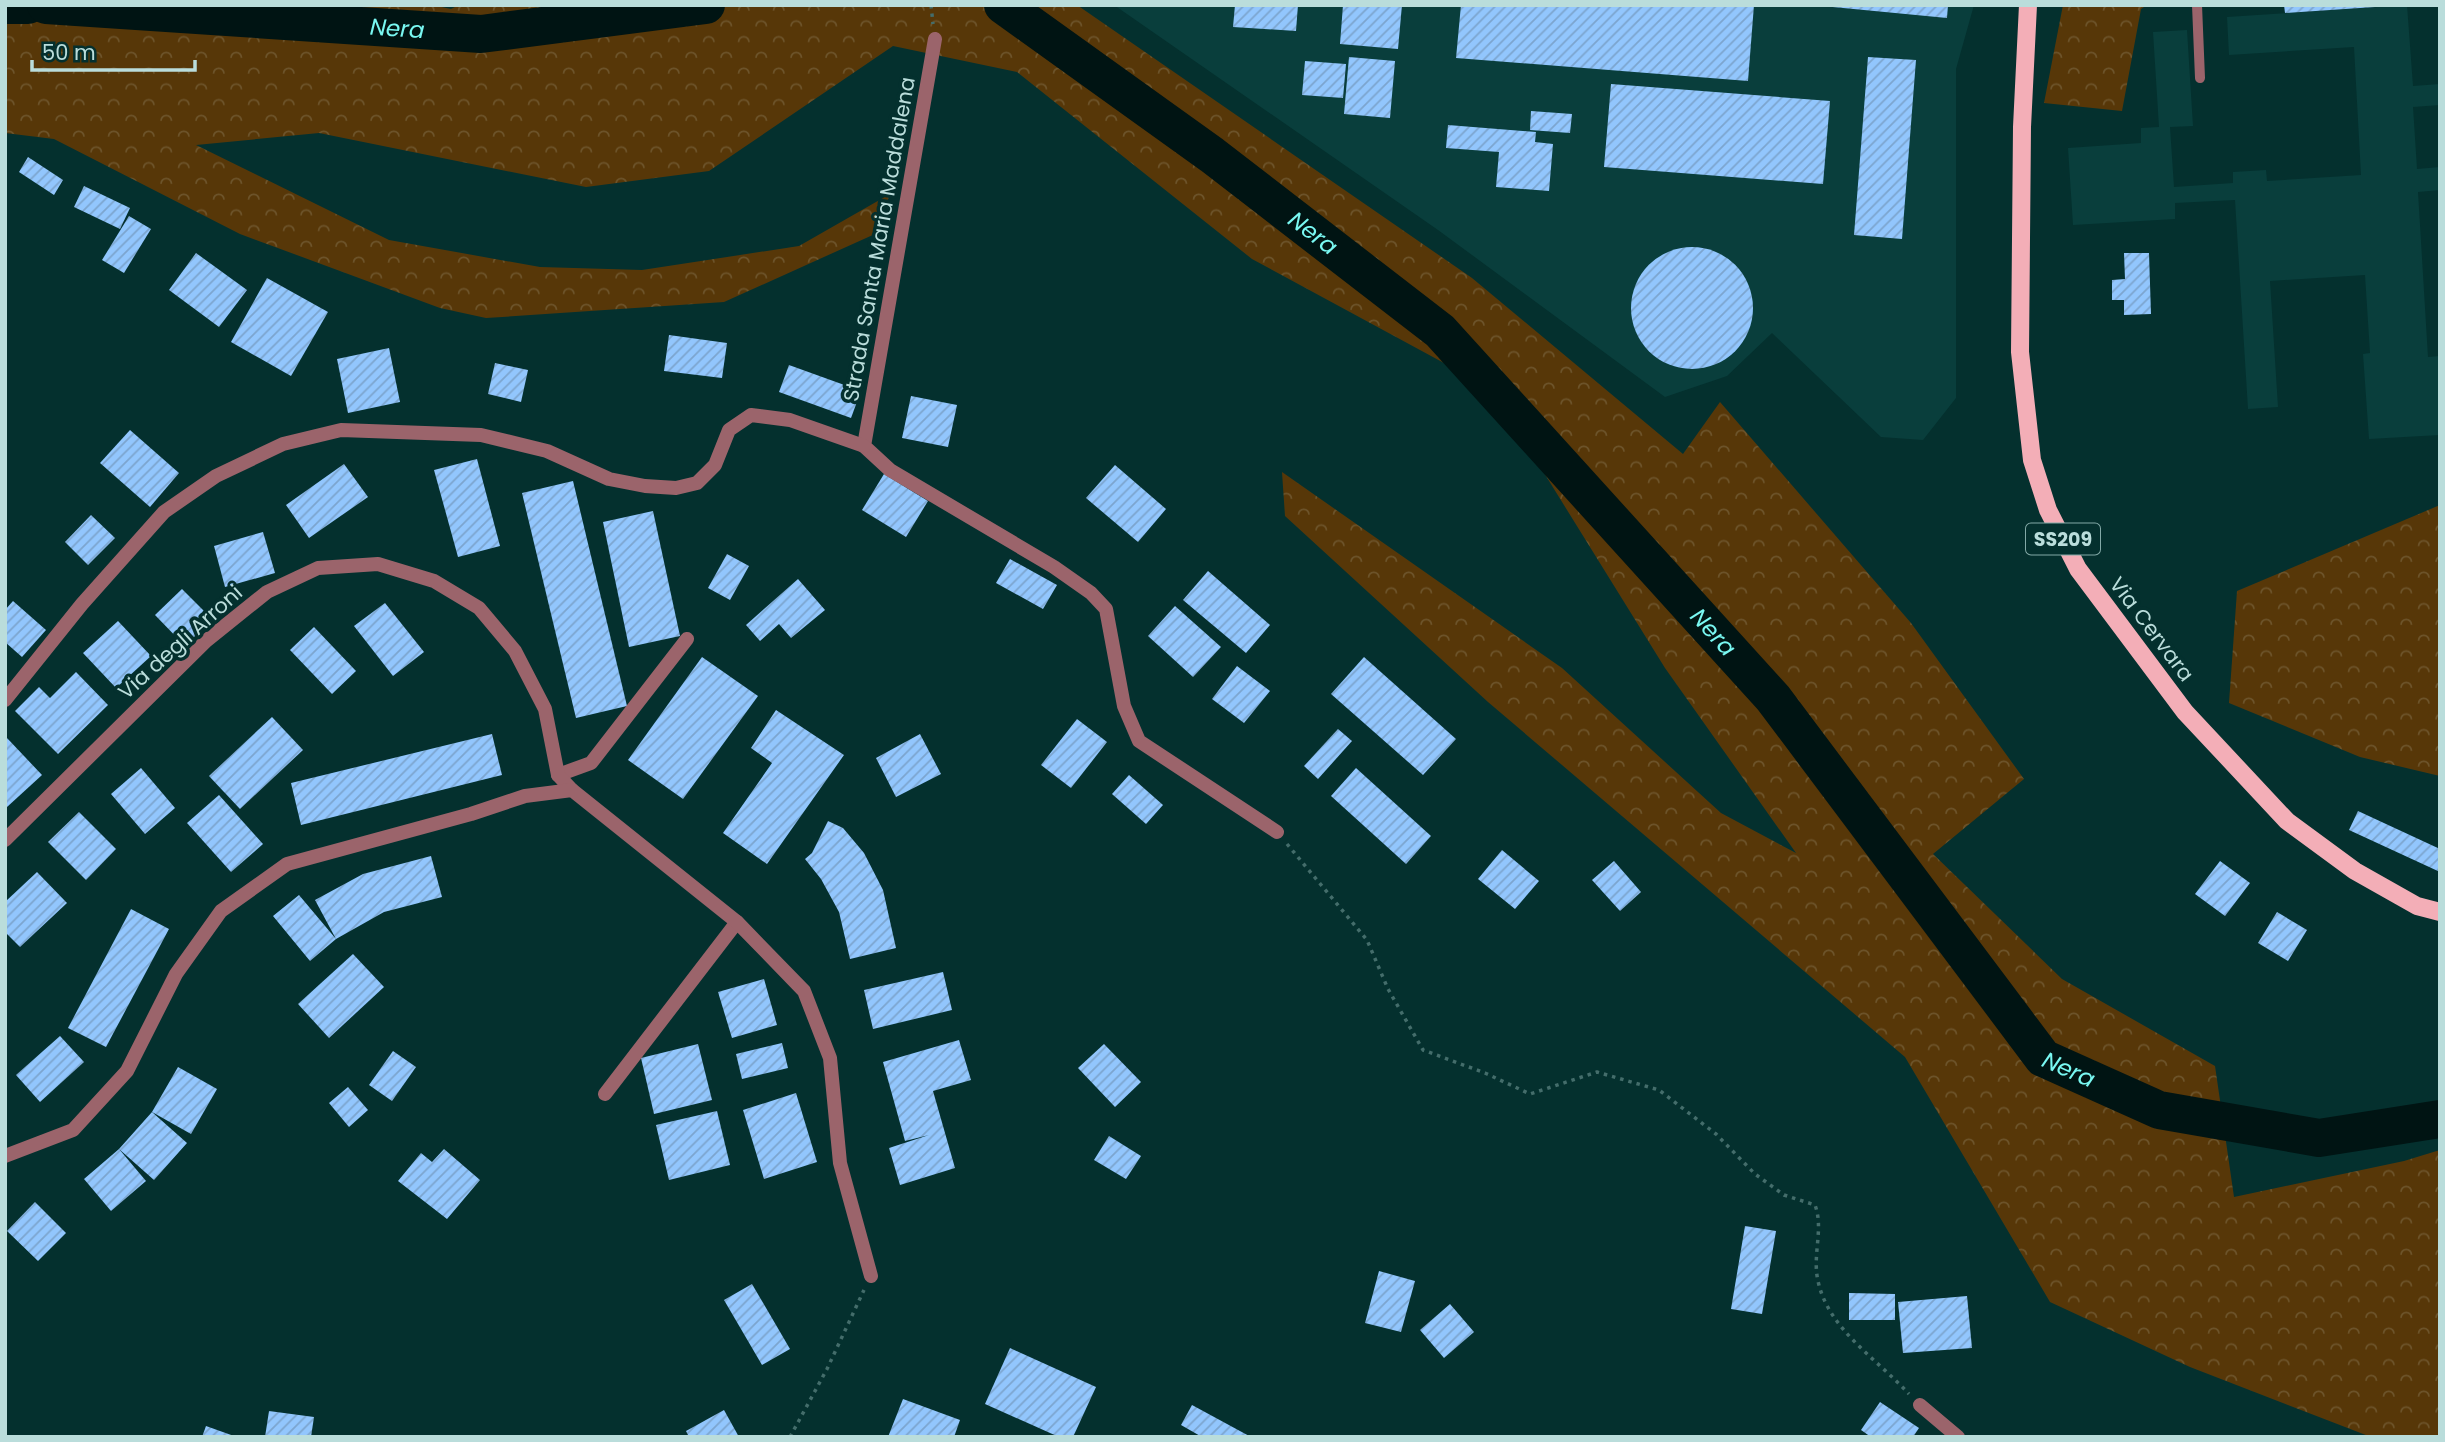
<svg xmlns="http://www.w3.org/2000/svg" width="2445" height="1442" font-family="Poppins,sans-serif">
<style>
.built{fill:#093e3c}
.forest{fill:url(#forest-crowns)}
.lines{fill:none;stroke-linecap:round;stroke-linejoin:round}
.river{stroke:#001413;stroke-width:38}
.building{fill:url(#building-hatch)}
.path{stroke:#446d6b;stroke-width:3.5;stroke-dasharray:3.5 5;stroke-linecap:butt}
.lane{stroke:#9b646b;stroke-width:10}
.street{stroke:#9b646b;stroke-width:14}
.primary{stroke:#f3aeb7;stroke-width:18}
.labels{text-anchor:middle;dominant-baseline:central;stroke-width:7;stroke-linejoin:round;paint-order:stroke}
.shield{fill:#04302e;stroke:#83a9a7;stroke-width:2}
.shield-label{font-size:19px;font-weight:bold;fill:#badddb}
.street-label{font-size:21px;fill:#badddb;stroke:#04302e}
.water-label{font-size:23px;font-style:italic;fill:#79f8f2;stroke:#04302e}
</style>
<defs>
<pattern id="forest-crowns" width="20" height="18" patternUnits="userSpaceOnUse" patternTransform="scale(1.75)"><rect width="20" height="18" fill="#573708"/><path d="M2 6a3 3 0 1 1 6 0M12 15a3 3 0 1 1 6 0" fill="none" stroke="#6d542b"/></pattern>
<pattern id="building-hatch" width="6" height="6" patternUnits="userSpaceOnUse" patternTransform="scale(1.75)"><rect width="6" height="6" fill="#92c6fd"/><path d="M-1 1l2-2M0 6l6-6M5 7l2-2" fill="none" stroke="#7ca5ce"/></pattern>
</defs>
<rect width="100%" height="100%" fill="#04302e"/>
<g class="built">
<path d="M1114 5H1974L1956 69V398L1923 440 1881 437 1772 333 1727 376 1665 397 1438 230Z"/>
<path d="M2407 5 2413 86 2440 84V105L2413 107 2417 169 2440 167V190L2418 192 2428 357 2440 356V435L2369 439 2363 354 2370 353 2365 275 2270 281 2278 407 2248 409 2235 200 2175 203V219L2073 225 2068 148 2141 143V128L2159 127 2153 32 2187 30 2193 126 2170 127 2174 187 2233 183V172L2266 170 2267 181 2361 175 2354 47 2229 55 2227 17Z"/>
</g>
<g class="forest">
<path d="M5 5H432L451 9 459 5H1077L1472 278 1683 454 1720 402 1911 623 2024 779 1933 854 2062 979 2215 1066 2234 1197 2404 1161 2440 1150V1437H2371L2190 1367 2050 1302 1905 1057 1488 702 1285 516 1282 472 1562 668 1721 813 1796 853 1665 668 1492 389 1252 259 1017 72 893 46 709 171 586 187 319 133 196 145 389 240 540 267 642 270 799 246 890 194 875 234 724 302 486 318 440 308 240 234 54 139 5 133Z"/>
<path d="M2063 5H2147L2141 9 2122 111 2044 103Z"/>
<path d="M2440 505V776L2360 757 2229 703 2237 591Z"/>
</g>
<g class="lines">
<g class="river">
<path d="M5 5H28"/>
<path id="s1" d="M46 5 481 34 706 5"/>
<path id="s2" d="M1003 5 1212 155 1440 331 1773 698 2043 1058 2159 1110 2319 1138 2440 1119"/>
</g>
</g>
<g class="building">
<path d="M1235 5H1298L1296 31 1233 27Z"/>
<path d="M1343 5H1402L1398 49 1340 44Z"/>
<path d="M1461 5H1754L1748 81 1456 58Z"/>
<path d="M1812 5H1948L1947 18Z"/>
<path d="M2284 5H2375V7L2285 13Z"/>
<path d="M1349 57 1395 61 1390 118 1344 114Z"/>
<path d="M1868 57 1916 60 1902 239 1854 235Z"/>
<path d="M1305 61 1346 64 1343 98 1302 95Z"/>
<path d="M1611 84 1830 101 1823 184 1604 167Z"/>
<path d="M1531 111 1572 114 1570 133 1530 130Z"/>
<path d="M1448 125 1536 132 1535 142 1553 144 1549 191 1496 187 1499 152 1446 148Z"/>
<path d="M28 157 63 180 54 195 19 172Z"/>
<path d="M84 186 130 208 120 229 74 207Z"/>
<path d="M129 216 151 229 124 273 102 260Z"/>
<circle cx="1692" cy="308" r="61"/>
<path d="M196 253 247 290 219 327 169 290Z"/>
<path d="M2124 253H2149L2151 314 2124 315V300H2112V280L2125 279Z"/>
<path d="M267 278 328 312 291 376 231 342Z"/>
<path d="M669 335 727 343 722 378 664 371Z"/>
<path d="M389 348 400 402 348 413 337 359Z"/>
<path d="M495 363 528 370 521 402 488 394Z"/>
<path d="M789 365 861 391 851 418 779 392Z"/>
<path d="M911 396 957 405 948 447 902 438Z"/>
<path d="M130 430 179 473 150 507 100 463Z"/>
<path d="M477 459 500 546 458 557 434 470Z"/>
<path d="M344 464 368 497 309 538 286 505Z"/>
<path d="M1115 465 1166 509 1138 542 1086 498Z"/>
<path d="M884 474 928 501 906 537 862 510Z"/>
<path d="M573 481 627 706 576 718 522 493Z"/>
<path d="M653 511 680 636 629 647 603 522Z"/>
<path d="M91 515 115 538 88 565 65 542Z"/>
<path d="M263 532 275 573 225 587 214 546Z"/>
<path d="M727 554 749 566 730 600 708 588Z"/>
<path d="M1010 559 1057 585 1043 609 996 583Z"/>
<path d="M1208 571 1270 625 1246 653 1183 600Z"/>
<path d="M798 579 825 610 791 638 779 624 760 641 746 625Z"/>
<path d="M182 589 212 619 185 646 155 615Z"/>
<path d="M13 601 46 630 22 657 5 642V610Z"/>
<path d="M385 603 424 652 393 676 354 626Z"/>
<path d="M1175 606 1221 647 1193 677 1148 636Z"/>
<path d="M118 621 151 656 116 688 83 653Z"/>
<path d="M314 627 356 671 332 694 290 650Z"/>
<path d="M702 657 758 696 683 799 628 760Z"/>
<path d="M1364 657 1456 739 1423 775 1331 694Z"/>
<path d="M1237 666 1270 691 1244 723 1212 699Z"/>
<path d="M76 672 108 705 58 754 15 711 39 687 50 698Z"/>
<path d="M776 710 844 755 767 864 723 833 772 763 751 748Z"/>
<path d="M272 717 303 750 240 809 209 776Z"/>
<path d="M1077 719 1107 742 1071 788 1041 765Z"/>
<path d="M1338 729 1352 741 1318 779 1304 766Z"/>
<path d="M492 734 502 775 301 825 291 783Z"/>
<path d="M920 734 941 774 896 797 876 758Z"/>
<path d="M7 738 42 775 7 807 5 740Z"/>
<path d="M141 768 175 808 145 834 111 794Z"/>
<path d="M1356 768 1431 836 1406 864 1331 796Z"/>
<path d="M1129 775 1163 805 1146 824 1112 794Z"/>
<path d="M219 795 263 844 231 872 187 823Z"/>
<path d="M2358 811 2440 849V872L2349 830Z"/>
<path d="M79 812 116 849 86 880 48 842Z"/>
<path d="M828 821 843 828 864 853 883 890 896 948 850 959 839 912 821 879 805 859 812 853Z"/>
<path d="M1502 850 1539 881 1515 909 1478 879Z"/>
<path d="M431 856 442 897 384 912 336 939 310 961 273 916 299 895 336 939 315 900 363 874Z"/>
<path d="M1614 861 1641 892 1620 911 1592 880Z"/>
<path d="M2220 861 2250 883 2225 916 2195 894Z"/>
<path d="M37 872 67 903 20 947 5 932V902Z"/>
<path d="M131 909 169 929 106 1047 68 1028Z"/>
<path d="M2277 912 2307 930 2288 961 2258 943Z"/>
<path d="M353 954 384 987 329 1038 298 1004Z"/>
<path d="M943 972 952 1010 873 1029 864 990Z"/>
<path d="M764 979 777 1025 732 1038 718 992Z"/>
<path d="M60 1036 84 1062 40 1102 16 1075Z"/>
<path d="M959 1040 971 1080 933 1091 955 1168 900 1185 889 1148 929 1135 905 1141 883 1062Z"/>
<path d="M782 1043 788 1068 742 1079 736 1054Z"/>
<path d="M698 1044 712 1100 654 1114 641 1058Z"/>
<path d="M1104 1044 1141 1082 1115 1107 1078 1068Z"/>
<path d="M393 1051 416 1067 392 1101 369 1085Z"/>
<path d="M178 1067 217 1089 191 1134 152 1112Z"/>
<path d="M348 1087 368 1110 349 1127 329 1103Z"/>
<path d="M796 1093 817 1162 764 1179 743 1110Z"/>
<path d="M717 1111 730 1165 669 1180 656 1125Z"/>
<path d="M152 1112 187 1143 154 1180 119 1149 146 1181 111 1211 84 1179 119 1149Z"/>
<path d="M1109 1136 1141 1156 1126 1179 1094 1160Z"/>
<path d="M444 1149 480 1180 447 1219 398 1181 421 1153 432 1162Z"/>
<path d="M35 1202 66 1233 38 1261 7 1231Z"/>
<path d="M1745 1226 1776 1231 1762 1314 1731 1309Z"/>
<path d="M1379 1271 1415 1281 1401 1332 1365 1323Z"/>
<path d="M752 1284 790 1349 762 1365 724 1300Z"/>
<path d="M1849 1293 1895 1294V1320H1849Z"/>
<path d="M1967 1296 1972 1348 1903 1353 1898 1302Z"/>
<path d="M1450 1304 1474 1332 1444 1358 1420 1330Z"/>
<path d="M1010 1348 1096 1387 1073 1437H1059L985 1404Z"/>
<path d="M903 1399 960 1420 954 1437H888Z"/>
<path d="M1880 1402 1919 1428 1913 1437H1871L1861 1430Z"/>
<path d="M1192 1405 1251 1437H1202L1181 1425Z"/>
<path d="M724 1410 739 1437H689L686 1431Z"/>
<path d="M269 1411 314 1417 311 1437H265Z"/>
<path d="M206 1426 234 1436V1437H202Z"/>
</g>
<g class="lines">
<g class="path">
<path d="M931 5 933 24"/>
<path d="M1287 844 1367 940 1388 989 1423 1050 1485 1073 1530 1094 1597 1072 1659 1090 1716 1134 1755 1174 1784 1195 1815 1205C1824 1229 1812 1255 1818 1281 1828 1329 1877 1359 1909 1394"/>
<path d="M790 1437 827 1369 864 1290"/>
</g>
<path class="lane" d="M2197 5 2200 78"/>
<g class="street">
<path d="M935 39 864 446 890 470 1054 567 1091 593 1106 609 1124 706 1139 741 1277 832"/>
<path d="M5 700 82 604 164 512 216 476 283 444 341 430 481 435 547 451 609 479 645 486 676 488 697 483 715 465 729 430 751 415 790 420 864 446"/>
<path d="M558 775 591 763 687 639"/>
<path d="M5 840 206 641 267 592 318 568 378 564 434 581 479 608 515 651 545 709 558 775 572 790"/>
<path d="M605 1094 737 922"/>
<path d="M5 1156 73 1130 127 1071 176 974 221 911 287 864 471 814 525 796 572 790 737 922 804 991 830 1058 840 1163 871 1276"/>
<path d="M1920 1405 1958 1437"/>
</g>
<path class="primary" d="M2028 5 2022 127 2020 352 2032 460 2048 510 2078 569 2185 712 2287 821 2355 871 2417 906 2440 912"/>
</g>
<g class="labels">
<rect class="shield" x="2026" y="523.5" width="74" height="31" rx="5"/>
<g class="shield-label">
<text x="2063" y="539">SS209</text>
</g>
<g class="street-label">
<text transform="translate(879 239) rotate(-80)">Strada Santa Maria Maddalena</text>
<text transform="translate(2152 629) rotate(53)">Via Cervara</text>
<text transform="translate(180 642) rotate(-42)">Via degli Arroni</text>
</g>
<g class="water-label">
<text stroke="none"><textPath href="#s1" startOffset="352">Nera</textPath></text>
<text stroke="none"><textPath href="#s2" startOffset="385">Nera</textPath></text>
<text stroke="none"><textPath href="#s2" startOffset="952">Nera</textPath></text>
<text stroke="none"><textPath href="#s2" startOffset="1519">Nera</textPath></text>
</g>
</g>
<rect width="2445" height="1442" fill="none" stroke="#badddb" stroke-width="14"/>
<path d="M32 60v10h163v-10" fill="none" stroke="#badddb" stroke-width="3.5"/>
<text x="42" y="60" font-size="21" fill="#badddb" stroke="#04302e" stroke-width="5" paint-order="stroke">50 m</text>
</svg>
